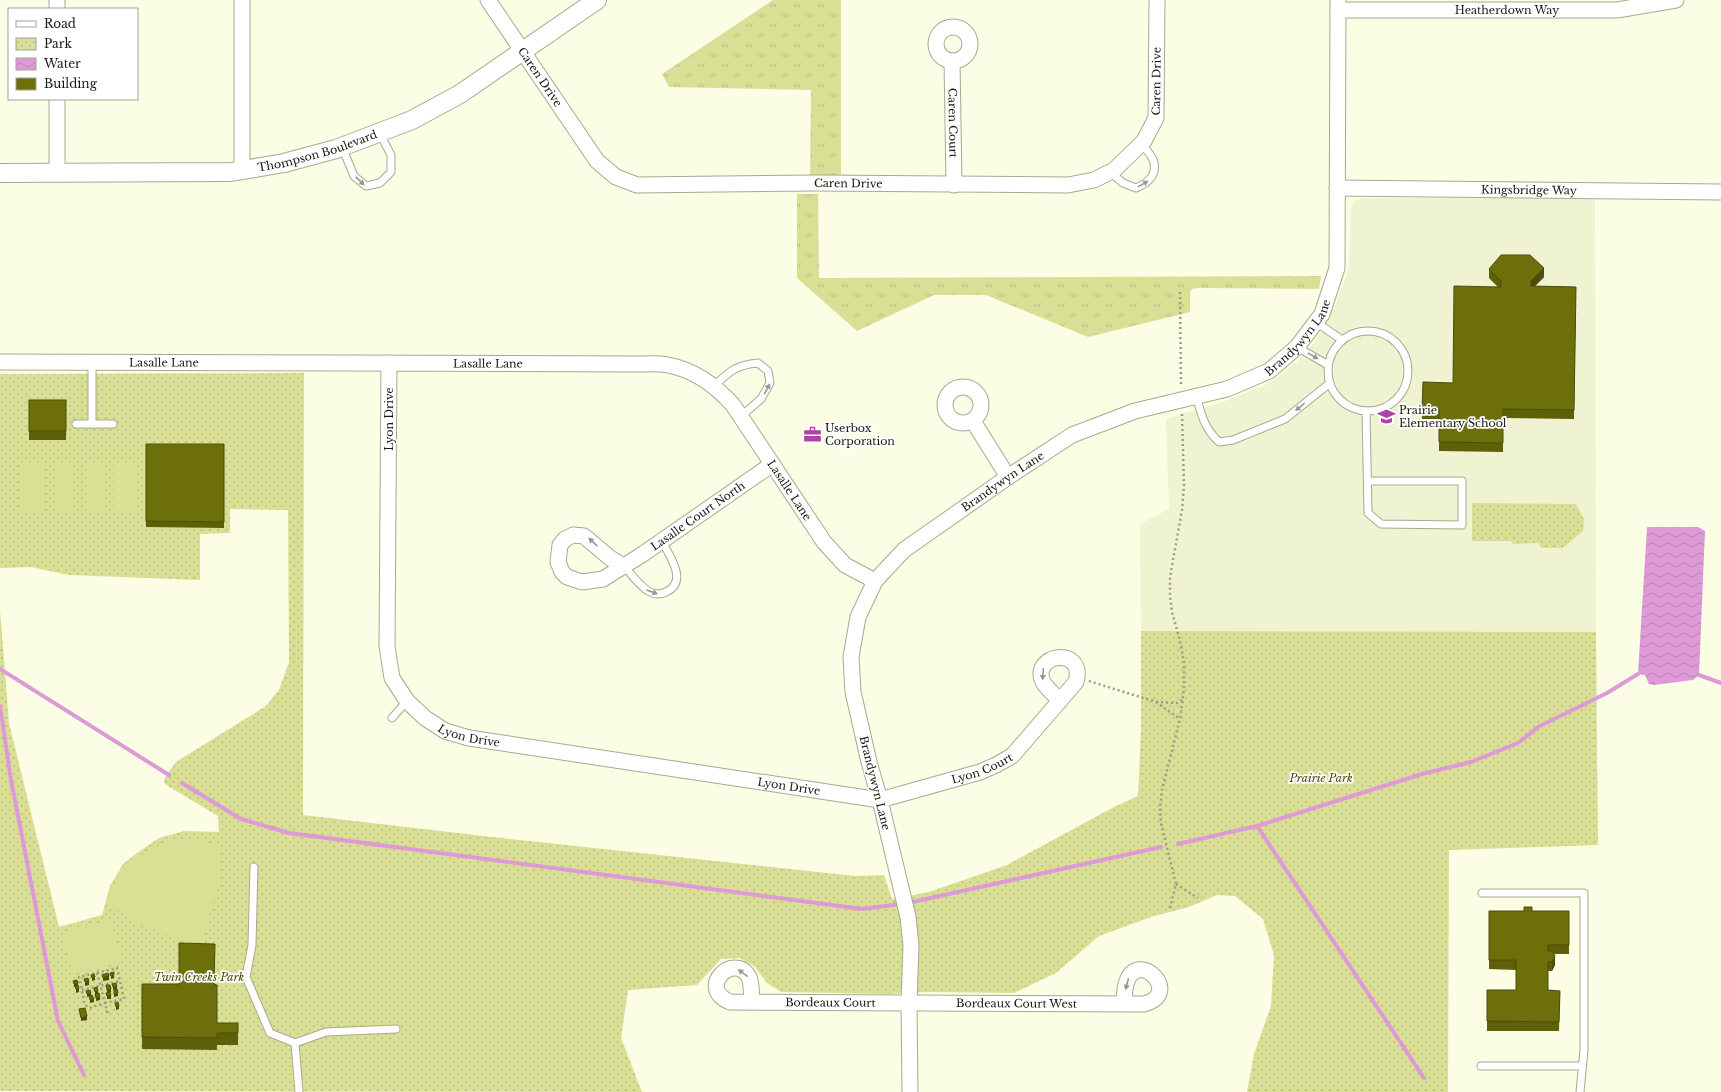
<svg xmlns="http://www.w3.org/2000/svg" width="1721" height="1092" font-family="'Libre Baskerville',serif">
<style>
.built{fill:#f0f3d1}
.grass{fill:url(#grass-tufts)}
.park{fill:url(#park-dots)}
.pitch{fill:#dadf96}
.water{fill:url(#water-waves)}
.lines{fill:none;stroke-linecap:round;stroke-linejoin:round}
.stream{stroke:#dd9ad6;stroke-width:4}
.service-casing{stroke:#a7a991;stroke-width:9}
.minor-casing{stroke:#a7a991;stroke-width:17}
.tertiary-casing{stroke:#a7a991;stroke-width:20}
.path{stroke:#9a9c89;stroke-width:2.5;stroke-dasharray:2 3;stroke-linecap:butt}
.service{stroke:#fff;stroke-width:7}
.minor{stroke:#fff;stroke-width:15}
.tertiary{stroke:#fff;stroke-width:18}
.wall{fill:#5e5f09}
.shaded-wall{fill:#4c4e08}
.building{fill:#6d6f0b;stroke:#4c4e08}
.oneway{fill:#979793}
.labels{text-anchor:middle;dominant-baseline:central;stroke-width:3.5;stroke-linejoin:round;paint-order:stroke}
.street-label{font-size:11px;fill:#17180f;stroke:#fff}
.poi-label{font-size:11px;fill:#17180f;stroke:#fff;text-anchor:start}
.park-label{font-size:11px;font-style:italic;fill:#474902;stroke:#fff}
</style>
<defs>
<pattern id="grass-tufts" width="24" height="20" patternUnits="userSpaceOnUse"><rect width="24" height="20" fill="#dadf96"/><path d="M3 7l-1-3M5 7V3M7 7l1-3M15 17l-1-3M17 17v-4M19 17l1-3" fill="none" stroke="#babf80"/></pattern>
<pattern id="park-dots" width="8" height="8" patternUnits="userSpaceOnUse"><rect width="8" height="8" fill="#dadf96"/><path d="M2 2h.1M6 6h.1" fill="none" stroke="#babf80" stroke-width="1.8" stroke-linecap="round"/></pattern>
<pattern id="water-waves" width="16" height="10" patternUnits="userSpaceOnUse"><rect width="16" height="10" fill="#dd9ad6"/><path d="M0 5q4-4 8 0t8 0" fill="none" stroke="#bd84b6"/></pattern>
</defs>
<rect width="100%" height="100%" fill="#fbfee4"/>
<path class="built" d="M1362 198H1595L1596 632 1141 631 1140 524 1169 509 1166 419 1220 403 1265 385 1283 373 1298 361 1318 338 1334 308 1346 277 1349 263 1351 207 1354 201Z"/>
<g class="grass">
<path d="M773 0H841V177L810 178 811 90 669 87 662 74Z"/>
<path d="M797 194H818L819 278 1321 276 1319 289 1197 288 1192 289 1190 293V312L1088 337 986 295H934L857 331 797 278Z"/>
</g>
<g class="park">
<path d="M304 373 303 815 492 837 855 876 884 875 892 899 929 892 1007 865 1112 808 1138 796 1141 730V631L1596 632 1598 845 1449 850 1448 1092H1247L1254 1054 1271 1006 1274 955 1263 919 1235 896 1217 895 1189 907 1151 917 1099 936 1056 973 1014 993 927 992 889 994 781 992 767 983 755 967 740 958 721 959 697 985 628 990 621 1038 642 1092 2 1091 0 1090V610L9 723 59 927 102 915 110 886 123 864 137 853 159 838 184 831 219 832 218 816 168 786 164 782 165 777 176 762 266 706 279 690 289 662 288 510 230 509V533L200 534V580L69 575 31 567 0 568V374Z"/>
<path d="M1472 503 1576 504 1584 519 1583 531 1563 548H1541L1538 543 1513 544 1511 541H1472Z"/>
</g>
<g class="pitch">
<rect x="20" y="462" width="23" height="49"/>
<rect x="55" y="462" width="17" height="49"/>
<rect x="86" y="462" width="17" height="50"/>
<rect x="114" y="462" width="23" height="50"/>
<path d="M174 840H197L220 846 219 883 202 941 194 944 138 924 107 902C107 897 110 893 112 888 125 862 148 848 174 840Z"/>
<path d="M110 920 122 962 72 974 62 932Z"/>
</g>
<path class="water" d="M1647 527H1698L1705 531 1699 675 1693 680 1654 685 1649 684 1645 675 1638 674Z"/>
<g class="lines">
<g class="stream">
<path d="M0 669 169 775"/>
<path d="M1699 675 1721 683"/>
<path d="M0 706 11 780 58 1021 84 1075"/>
<path d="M182 783 241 819 289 833 862 909 901 904"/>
<path d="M1257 826 1424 1078"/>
<path d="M1178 844 1257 826 1422 774 1471 762 1518 743 1538 727 1607 693 1638 674"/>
<path d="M908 903 1161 847"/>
</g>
<defs>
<g id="service">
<path d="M342 147 354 176 366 186 380 183 391 172V155L379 132"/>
<path d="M1110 172 1123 183 1136 188C1160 178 1160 160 1140 144"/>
<path d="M1316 322 1342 340"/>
<circle cx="1368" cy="371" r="40"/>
<path d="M1297 347 1328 365"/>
<path d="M714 386C730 371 736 365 758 363L768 371 770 383 761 399 740 417"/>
<path d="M1196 396C1202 416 1204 428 1219 442L1233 440 1285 419 1330 383"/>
<path d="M1366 411 1368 513 1381 524 1462 525V481H1368"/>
<path d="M76 424H113"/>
<path d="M92 424V363"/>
<path d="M624 566C631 574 639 585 648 591 653 594 660 595 666 592 689 582 669 555 662 541"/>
<path d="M392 718 407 701"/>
<path d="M254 867 252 945 246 977 270 1033 295 1043"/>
<path d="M1482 893H1584V1050L1580 1092"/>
<path d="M1481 1066H1582"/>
<path d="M299 1092 295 1043 326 1032 396 1029"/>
</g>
<g id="minor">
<path d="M57 0V9"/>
<path id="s1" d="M488 0 597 161 616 177 637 185 817 183 1068 185 1094 180 1114 170 1144 141 1156 118 1157 0"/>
<path id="s2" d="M1338 10H1617L1676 0"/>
<circle cx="953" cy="44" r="17"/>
<path id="s3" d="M952 61 954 185"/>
<path d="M57 99V172"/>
<path d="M242 170V0"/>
<path id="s4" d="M1337 188 1721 192"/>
<path id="s5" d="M0 362 636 364C646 364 658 363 668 365 695 370 715 385 733 405L824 542 845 565 875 581"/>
<path id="s6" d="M389 363 387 646 392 678 407 701 425 718 445 731 469 738 880 800 980 772 996 765 1012 756 1076 682C1086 645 1030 654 1043 682 1047 689 1055 695 1060 701"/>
<circle cx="963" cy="405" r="18"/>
<path d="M973 421 1008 477"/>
<path id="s7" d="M623 566 610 558 584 536 573 535 565 539 560 545 558 562 562 572 567 577 582 582 603 579 643 554 771 465"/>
<path id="s8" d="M752 1002C751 994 752 984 749 977 734 951 696 988 730 1002L1144 1004C1183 994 1139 949 1127 981 1124 988 1125 996 1124 1003"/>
<path id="s9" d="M910 1092 909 1003 911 945 908 917 880 800 869 762 853 692 851 657 858 617 875 581 904 550 1008 477 1072 435 1135 411 1227 389 1269 371 1297 347 1322 314 1337 268 1338 0"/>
</g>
<g id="tertiary">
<path id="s10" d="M0 173 231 172 284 163 336 149 412 120 460 94 597 0"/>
</g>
</defs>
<use href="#service" class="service-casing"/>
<use href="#minor" class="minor-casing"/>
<use href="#tertiary" class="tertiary-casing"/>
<g class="path">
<path d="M1180 292 1181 387"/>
<path d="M1089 681 1156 702 1180 719"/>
<path d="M1156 702 1177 703 1182 700"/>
<path d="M1176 884 1198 898"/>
<path d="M1170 908 1176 884 1161 823 1160 808 1162 790 1180 719 1184 689V663L1180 641 1172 612 1170 596V577L1182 510 1184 485 1182 414"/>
<path d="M97 973 105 1003 89 1008 85 1005 79 977 117 968 124 999 105 1003 108 1015"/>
<path d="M82 990 120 981"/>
</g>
<use href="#service" class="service"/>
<use href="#minor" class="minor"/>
<use href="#tertiary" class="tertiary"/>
</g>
<g class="wall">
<path d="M1489 269 1544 277 1535 286 1576 287 1574 419 1503 418V452L1439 451V419H1422L1423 382 1453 383 1498 287 1489 278Z"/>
<rect x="29" y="400" width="37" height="40"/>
<path d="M146 444H224V528L146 527Z"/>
<path d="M1489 911H1569V954H1554L1555 965 1552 971H1548V990L1560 991 1559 1031H1487V990H1516V970L1489 969Z"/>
<path d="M142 984H214L217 1023H238V1045H217V1050L142 1049Z"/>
</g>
<g class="shaded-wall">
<path d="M1544 268V277L1531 290V281Z"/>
<path d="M1555 956V965L1552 971V962Z"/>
<path d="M114 975V978L111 979V976Z"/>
<path d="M109 976V980L103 981V978Z"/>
<path d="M95 977V980L92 981V978Z"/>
<path d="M85 982H89V985L85 986Z"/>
<path d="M78 983V986L74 987V984Z"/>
<path d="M117 986V989L113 990V987Z"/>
<path d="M79 988V992L76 993V989Z"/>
<path d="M111 989V992L107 993V990Z"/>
<path d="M98 991V994L95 995V992Z"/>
<path d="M91 993V996L87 997V994Z"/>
<path d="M118 993V996L114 997V994Z"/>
<path d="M111 995V999H107V996Z"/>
<path d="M100 997V1000L96 1001V998Z"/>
<path d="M94 999V1002L90 1003V1000Z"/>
<path d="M119 1006V1009L116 1010V1007Z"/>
<path d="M87 1016V1020L81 1021V1018Z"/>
</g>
<g class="building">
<path d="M1501 255H1530L1544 268 1531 281V286L1576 287 1574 410 1503 409V443L1439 442V410L1422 409 1423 382 1453 383 1454 286 1501 287V281L1489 269Z"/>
<rect x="29" y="400" width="37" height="31"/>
<path d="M146 444H224V522L146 521Z"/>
<path d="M1524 907H1532V911H1569V945H1548V951H1552L1555 956 1552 962H1548V990L1560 991 1559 1022 1487 1021V990H1516V960H1489V911H1524Z"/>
<path d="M179 943 215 944 214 984 217 985V1023H238V1033H217V1038L142 1037V984H179Z"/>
<path d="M114 972V975L111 976 110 973Z"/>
<path d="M108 973 109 976 103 978 102 975Z"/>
<path d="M94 974 95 977 92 978 91 975Z"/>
<path d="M88 978 89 982H85L84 979Z"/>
<path d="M77 980 78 983 74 984 73 981Z"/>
<path d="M116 983 117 986 113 987 112 984Z"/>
<path d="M78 985 79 988 76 989 75 986Z"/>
<path d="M106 985H110L111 989 107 990Z"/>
<path d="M97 987 98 991 95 992 94 988Z"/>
<path d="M117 989 118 993 114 994V990Z"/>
<path d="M90 990 91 993 87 994 86 991Z"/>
<path d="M110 992 111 995 107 996 106 993Z"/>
<path d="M99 993 100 997 96 998 95 994Z"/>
<path d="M92 995 94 999 90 1000 89 996Z"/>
<path d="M118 1002 119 1006 116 1007 115 1003Z"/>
<path d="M85 1008 87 1016 81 1018 79 1009Z"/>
</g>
<defs><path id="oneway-solid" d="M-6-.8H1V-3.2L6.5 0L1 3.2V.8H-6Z"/></defs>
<g class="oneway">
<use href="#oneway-solid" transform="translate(360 181) rotate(43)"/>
<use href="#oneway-solid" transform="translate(1143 184) rotate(-29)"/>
<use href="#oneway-solid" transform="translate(1313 356) rotate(30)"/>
<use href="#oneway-solid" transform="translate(767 389) rotate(-61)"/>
<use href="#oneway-solid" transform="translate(1300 407) rotate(141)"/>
<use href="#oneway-solid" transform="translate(593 542) rotate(-137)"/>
<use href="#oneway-solid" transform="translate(652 592) rotate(20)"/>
<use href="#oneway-solid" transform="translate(1043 674) rotate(94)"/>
<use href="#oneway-solid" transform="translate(743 973) rotate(-144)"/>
<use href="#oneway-solid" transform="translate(1127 984) rotate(105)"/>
</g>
<defs>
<symbol id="school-bare" viewBox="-9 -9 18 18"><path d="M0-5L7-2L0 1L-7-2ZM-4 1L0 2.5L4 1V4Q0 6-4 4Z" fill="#ac43a5" stroke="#fff" stroke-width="2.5" paint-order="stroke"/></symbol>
<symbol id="office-bare" viewBox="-9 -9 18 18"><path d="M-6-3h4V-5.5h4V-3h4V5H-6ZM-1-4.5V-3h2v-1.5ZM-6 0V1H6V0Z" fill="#ac43a5" stroke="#fff" stroke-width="2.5" paint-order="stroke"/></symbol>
</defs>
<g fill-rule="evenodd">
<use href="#school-bare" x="1374" y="404" width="25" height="25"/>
<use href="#office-bare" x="800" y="422" width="25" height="25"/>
</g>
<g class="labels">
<g class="street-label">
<text stroke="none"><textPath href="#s2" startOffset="169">Heatherdown Way</textPath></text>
<text stroke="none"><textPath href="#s1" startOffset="93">Caren Drive</textPath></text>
<text stroke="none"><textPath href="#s1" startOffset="826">Caren Drive</textPath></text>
<text stroke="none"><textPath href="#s3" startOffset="62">Caren Court</textPath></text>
<text stroke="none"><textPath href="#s10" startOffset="320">Thompson Boulevard</textPath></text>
<text stroke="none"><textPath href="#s1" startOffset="453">Caren Drive</textPath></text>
<text stroke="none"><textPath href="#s4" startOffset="192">Kingsbridge Way</textPath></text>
<text stroke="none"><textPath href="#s9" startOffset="1021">Brandywyn Lane</textPath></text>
<text stroke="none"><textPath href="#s5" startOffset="164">Lasalle Lane</textPath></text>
<text stroke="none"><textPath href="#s5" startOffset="488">Lasalle Lane</textPath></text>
<text transform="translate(389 419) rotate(-90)">Lyon Drive</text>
<text stroke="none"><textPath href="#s9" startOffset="685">Brandywyn Lane</textPath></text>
<text stroke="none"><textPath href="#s5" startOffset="848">Lasalle Lane</textPath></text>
<text stroke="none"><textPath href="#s7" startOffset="263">Lasalle Court North</textPath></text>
<text stroke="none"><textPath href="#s6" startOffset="416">Lyon Drive</textPath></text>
<text stroke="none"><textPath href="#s6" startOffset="939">Lyon Court</textPath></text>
<text transform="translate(875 783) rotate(76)">Brandywyn Lane</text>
<text stroke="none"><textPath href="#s6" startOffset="740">Lyon Drive</textPath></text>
<text stroke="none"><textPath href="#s8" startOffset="194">Bordeaux Court</textPath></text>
<text stroke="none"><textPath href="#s8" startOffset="380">Bordeaux Court West</textPath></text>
</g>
<g class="poi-label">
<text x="1399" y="410">Prairie<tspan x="1399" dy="13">Elementary School</tspan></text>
<text x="825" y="428">Userbox<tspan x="825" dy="13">Corporation</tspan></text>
</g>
<g class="park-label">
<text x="1321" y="778">Prairie Park</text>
<text x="199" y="977">Twin Creeks Park</text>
</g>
</g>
<rect x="8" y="8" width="130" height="92" fill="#ffffff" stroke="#a2a39f"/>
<rect x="16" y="21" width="20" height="6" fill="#ffffff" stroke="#a2a39f"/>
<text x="44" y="28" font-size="12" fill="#17180f">Road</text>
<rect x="16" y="38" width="20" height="12" fill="url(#park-dots)" stroke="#a2a39f"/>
<text x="44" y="48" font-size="12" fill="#17180f">Park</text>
<rect x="16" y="58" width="20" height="12" fill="url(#water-waves)" stroke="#a2a39f"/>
<text x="44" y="68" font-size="12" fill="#17180f">Water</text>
<rect x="16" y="78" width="20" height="12" fill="#6d6f0b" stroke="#a2a39f"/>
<text x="44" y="88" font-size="12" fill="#17180f">Building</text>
</svg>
